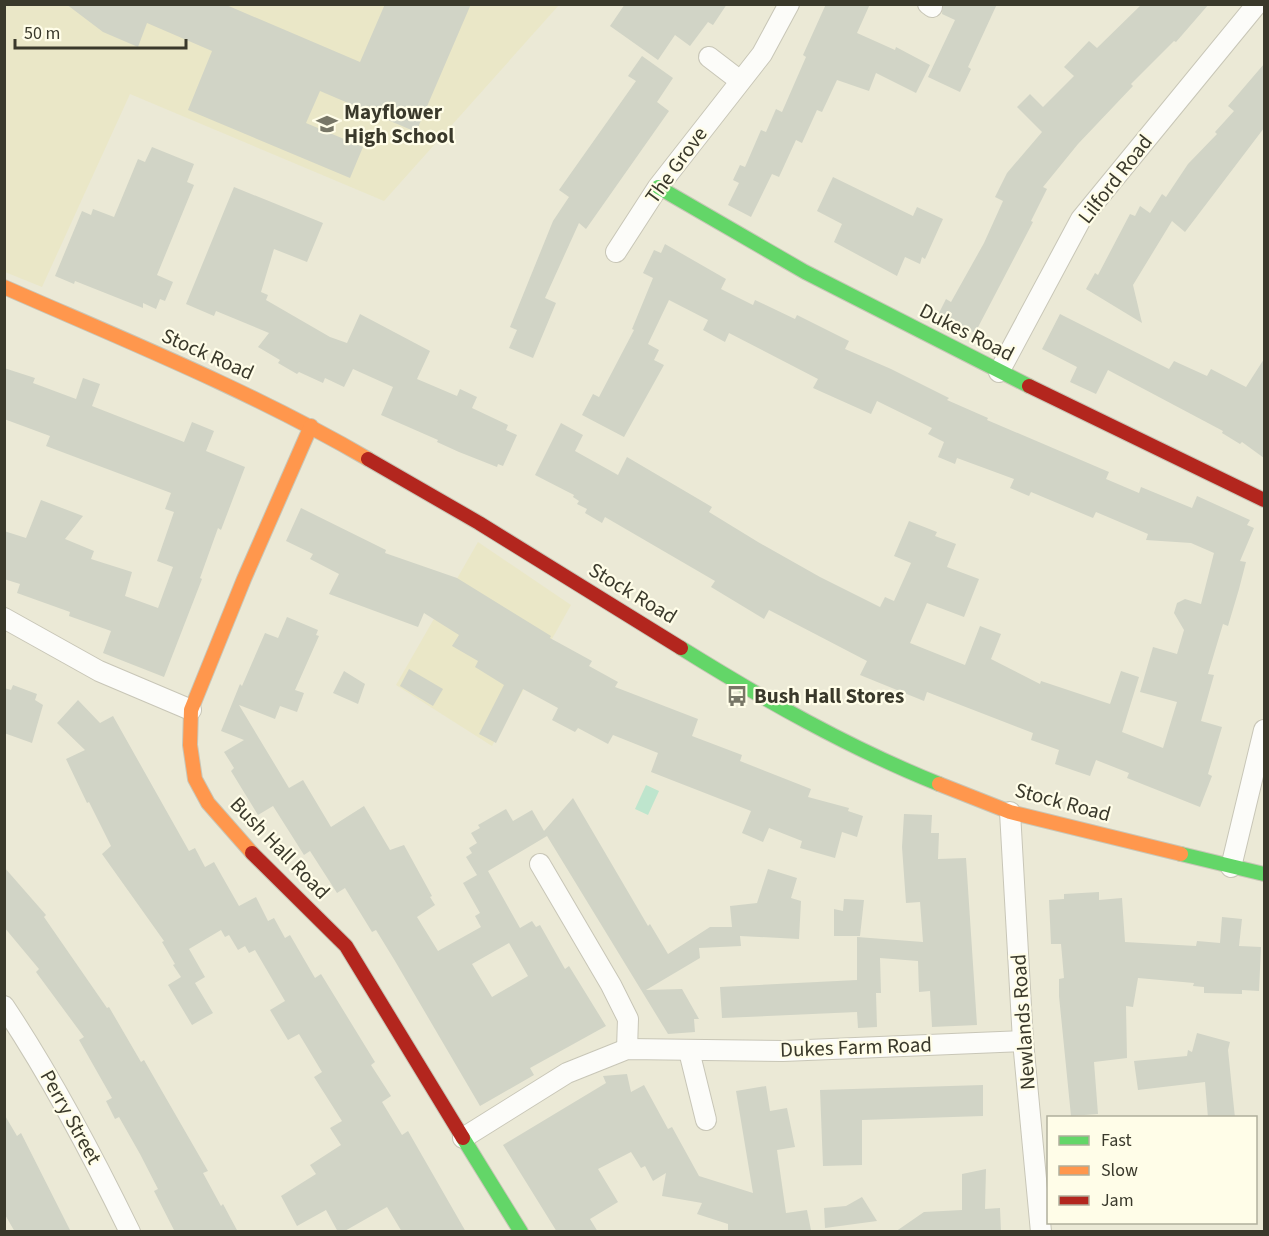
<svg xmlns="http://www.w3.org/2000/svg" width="1269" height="1236" font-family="'Source Sans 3',sans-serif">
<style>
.built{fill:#eae7c7}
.water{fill:#bee5cd}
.building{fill:#d1d4c6;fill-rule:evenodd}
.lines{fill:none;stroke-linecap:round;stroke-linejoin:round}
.street-casing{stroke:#c8c6b7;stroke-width:22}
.fast-casing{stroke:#c8c6b7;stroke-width:16}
.slow-casing{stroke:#c8c6b7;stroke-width:16}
.jam-casing{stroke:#c8c6b7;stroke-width:16}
.street{stroke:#fcfcf9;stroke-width:20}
.fast{stroke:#63d668;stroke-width:14}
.slow{stroke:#ff974d;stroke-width:14}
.jam{stroke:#b3261e;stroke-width:14}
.labels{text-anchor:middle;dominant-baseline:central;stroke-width:4.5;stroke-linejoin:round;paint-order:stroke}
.poi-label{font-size:21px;font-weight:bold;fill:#3a392b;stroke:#fffde8;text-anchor:start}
.street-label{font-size:21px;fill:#3a392b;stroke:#fffde8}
</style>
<rect width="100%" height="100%" fill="#ebe9d6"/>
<g class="built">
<path d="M4 5H559L384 201 130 94 42 287 5 272Z"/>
<path d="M478 542 571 605 492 746 396 685Z"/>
</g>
<path class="water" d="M646 785 659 791 648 815 635 809Z"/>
<g class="building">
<path d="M66 4H224L360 62 385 4H471L416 132 320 91 306 123 363 147 350 178 188 110 212 51 147 23 138 47 103 32Z"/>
<path d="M625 4H727L713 25 708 22 690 46 675 35 658 60 610 26Z"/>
<path d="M826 4H870L857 33 895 50 896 47 930 65 916 93 876 73 869 91 837 80 822 112 817 110 802 143 796 140 779 177 772 174 751 217 728 205 739 183 733 180 740 165 745 167 761 130 766 132 776 109 782 112 806 57 803 55Z"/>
<path d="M943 4H997L968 67 971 69 960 92 928 77 955 20 942 14Z"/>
<path d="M1142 4H1209L1176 42 1174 41 1131 84 1133 86 1078 144 1043 187 1047 189 1031 221 1033 222 975 333 938 315 946 299 951 302 984 243 1003 201 995 197 1007 173 1042 132 1017 107 1030 94 1043 107 1074 76 1064 67 1089 41 1097 48Z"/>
<path d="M642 56 673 78 657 102 669 111 586 229 579 223 545 298 556 303 533 358 509 348 517 330 510 327 553 221 569 197 559 190 636 81 628 76Z"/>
<path d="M1264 64V128L1185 232 1172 221 1133 285 1142 323 1086 289 1095 273 1098 275 1130 214 1135 216 1140 206 1150 213 1162 194 1166 197 1188 164 1217 134 1215 132 1234 111 1228 106Z"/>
<path d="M152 147 194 164 187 182 194 185 157 275 173 282 165 301 160 299 156 309 143 303V308L75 281 74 284 55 276 82 211 91 215 93 209 114 217 138 159 145 162Z"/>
<path d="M833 177 913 216 917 207 943 219 925 259 922 257 920 264 905 257 897 276 834 242 842 224 817 211Z"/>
<path d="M234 187 323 223 307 262 274 249 261 292 268 295 266 300 330 337 347 343 360 314 430 351 417 379 457 396 460 389 477 397 472 408 508 425 506 430 517 435 503 466 498 464 497 467 459 452 437 442 438 440 381 415 393 387 353 369 344 387 325 378 323 383 299 372 297 374 278 363 280 360 258 347 269 333 216 311 214 316 186 304Z"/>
<path d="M665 244 726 279 721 289 753 305 755 300 795 319 797 315 849 341 845 349 891 369 949 398 947 400 988 418 987 420 1109 472 1106 479 1139 493 1141 487 1192 508 1197 496 1250 520 1247 525 1254 528 1240 561 1246 562 1239 589 1228 626 1223 624 1208 674 1214 675 1201 721 1222 727 1208 774 1212 776 1200 807 1127 778 1129 773 1096 760 1090 776 1055 764 1059 750 1031 740 1033 733 927 692 924 701 860 675 867 661 769 610 764 619 711 587 715 581 605 517 602 523 585 513 587 509 577 504 579 501 573 497 574 495 535 475 561 423 583 435 575 451 618 475 627 457 712 507 709 512 758 542 820 577 880 607 885 597 894 601 911 563 894 556 909 521 937 532 935 536 956 544 947 567 979 579 964 617 927 603 910 643 965 665 980 626 1001 634 991 659 1040 684 1041 681 1110 704 1121 671 1139 677 1122 732 1163 748 1177 702 1140 692 1153 647 1177 654 1184 630 1174 613 1177 603 1185 599 1201 604 1214 553 1191 543 1146 540 1148 534 1096 512 1093 518 1031 492 1029 496 1010 488 1014 479 957 458 955 464 938 457 944 442 928 434 932 428 877 401 871 414 813 388 818 379 729 333 725 342 703 330 708 320 669 300 648 344 659 350 654 360 664 365 624 437 582 415 593 394 599 397 634 330 632 329 653 278 643 273 654 250 661 253Z"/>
<path d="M1060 314 1169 369 1174 361 1207 376 1211 369 1246 387 1264 359V458L1242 442 1240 444 1222 433 1223 431 1108 370 1096 394 1070 382 1077 367 1042 349Z"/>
<path d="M4 368 35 378 33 383 76 399 83 378 100 384 92 406 184 442 192 422 214 431 206 451 245 467 221 530 218 528 200 578 202 579 164 677 103 653 111 631 69 616 70 612 17 593 20 584 4 579V531L26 538 41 500 83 516 65 539 94 551 91 559 132 572 125 596 158 608 173 567 157 561 174 512 165 509 171 493 46 446 50 436 4 419Z"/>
<path d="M301 508 386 550 385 553 457 578 551 636 550 638 592 661 589 666 618 682 615 687 698 719 692 736 742 755 740 761 811 789 808 797 849 808 848 811 863 816 857 837 842 832 835 858 800 848 802 841 769 828 763 842 742 833 751 811 651 772 658 753 613 735 608 744 578 728 575 732 552 720 558 708 523 689 496 743 479 734 504 685 475 667 478 661 452 646 459 635 424 613 418 627 329 594 339 574 310 559 313 554 286 541Z"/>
<path d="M287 617 318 630 316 635 319 636 295 690 304 693 297 712 280 706 275 719 239 705 289 788 303 780 331 827 364 806 390 850 404 845 432 896 430 897 435 905 417 917 438 951 481 927 475 916 480 913 463 883 477 875 466 857 472 853 469 848 477 843 471 833 480 828 478 825 506 809 513 821 532 810 544 831 573 798 648 926 650 924 668 954 710 927H732L730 906 757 903 768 869 797 878 791 898 801 901 799 939 740 936 741 946 699 948 700 958 646 990 682 989 699 1019H694L695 1032 668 1034 547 836 488 871 520 928 532 921 536 927 540 925 565 969 569 966 606 1026 530 1068 534 1075 480 1106 395 961 376 930 372 932 345 888 337 893 310 851 304 855 273 806 258 815 231 771 234 768 224 752 244 740 221 731 240 684 242 686 265 633 278 638ZM509 943 528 976 492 997 472 964Z"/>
<path d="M409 669 443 689 433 706 400 686Z"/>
<path d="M344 671 365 684 358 704 333 693Z"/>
<path d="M13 685 37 694 35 700 43 705 32 743 4 733V688L11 690Z"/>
<path d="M78 700 100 723 113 716 189 851 195 848 205 867 214 862 239 906 256 897 268 921 274 918 285 938 290 935 315 978 321 974 375 1062 371 1065 391 1096 382 1102 402 1135 408 1131 466 1232H402L387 1207 343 1232H338L326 1210 297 1226 281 1196 316 1174 310 1165 341 1145 330 1128 342 1121 314 1077 322 1072 299 1034 288 1040 270 1010 285 1001 255 950 249 953 245 946 238 950 229 935 225 937 221 930 189 949 205 977 195 983 213 1013 192 1025 168 985 181 977 173 965 175 964 162 942 164 941 102 854 111 846 89 802 87 803 66 759 85 750 57 723Z"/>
<path d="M904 814 932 815 931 833H939L938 859 966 858 977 1025 932 1027 930 991 919 992 918 961 880 958 881 993H876L877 1027 858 1028 857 1012 722 1018 720 987 857 980V937L923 942 920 902 906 903 902 847Z"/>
<path d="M4 867 46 915 44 917 107 1008 109 1007 141 1062 144 1060 208 1171 203 1173 221 1206 223 1204 238 1232H175L154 1191 158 1189 140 1154 119 1117 115 1119 106 1101 112 1098 79 1040 84 1037 36 972 39 969 4 927Z"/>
<path d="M1099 892V900L1122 898 1125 942 1196 946 1197 941 1220 943 1222 917 1242 919 1239 946 1261 947 1259 991 1242 990V994L1204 993V987L1193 986 1194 983 1138 978 1133 1007 1126 1006 1127 1058 1094 1062 1098 1114 1071 1116 1059 996V979L1064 978 1061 944H1051L1049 900 1064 899V894Z"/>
<path d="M844 899 864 900 860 936H834V909L843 911Z"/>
<path d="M1197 1033 1230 1042 1228 1050 1235 1118H1208L1205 1082 1138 1090 1134 1061 1187 1056 1188 1050 1192 1052Z"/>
<path d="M627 1074 631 1092 644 1085 668 1129 672 1127 699 1176 753 1193 736 1091 766 1086 770 1111 787 1108 795 1147 777 1150 786 1213 807 1210 811 1230 728 1232V1224L697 1214 702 1203 662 1196 666 1173 653 1181 645 1166 641 1168 631 1152 598 1169 618 1202 590 1219 598 1232H557L503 1145 606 1083 603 1076Z"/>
<path d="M983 1085V1116L862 1120V1165L823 1166 820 1090Z"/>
<path d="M4 1114 17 1136 21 1133 71 1232H15L4 1213Z"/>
<path d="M986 1169 985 1209 1000 1208 1001 1232H895L924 1212 962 1210V1174Z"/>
<path d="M862 1197 877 1221 825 1228 824 1208 846 1206Z"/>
</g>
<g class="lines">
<defs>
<g id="street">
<path d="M928 4 932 7"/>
<path d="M709 57 739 80"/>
<path d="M616 252 658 187 762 54 789 4"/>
<path d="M999 372 1081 219 1257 4"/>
<path d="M4 618 99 671 191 710"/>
<path d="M1010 812 1023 1041 1041 1232"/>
<path d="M540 864 611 985 628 1019 627 1049"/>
<path d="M1231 867 1264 730"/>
<path d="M4 1006C52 1078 92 1154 130 1232"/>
<path d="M689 1051 706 1120"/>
<path d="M463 1138 567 1073 627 1049 783 1051 1023 1041"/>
</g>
<g id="fast">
<path d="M658 187 805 272 1029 386"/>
<path d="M681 648C763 699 849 748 939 784"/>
<path d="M1181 854 1264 874"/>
<path d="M463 1138 521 1232"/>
</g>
<g id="slow">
<path d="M4 287C127 341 251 391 368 459"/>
<path d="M939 784 1010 812 1181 854"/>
<path d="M252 853 208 803 195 779 190 745 191 710 244 579 311 426"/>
</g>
<g id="jam">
<path d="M1029 386 1264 500"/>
<path d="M368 459 479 523 681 648"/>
<path d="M252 853 346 946 463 1138"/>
</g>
</defs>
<use href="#street" class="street-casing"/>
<use href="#fast" class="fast-casing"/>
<use href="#slow" class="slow-casing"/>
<use href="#jam" class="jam-casing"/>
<use href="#street" class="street"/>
<use href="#fast" class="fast"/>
<use href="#slow" class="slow"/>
<use href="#jam" class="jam"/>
</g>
<defs>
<symbol id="school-bare" viewBox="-9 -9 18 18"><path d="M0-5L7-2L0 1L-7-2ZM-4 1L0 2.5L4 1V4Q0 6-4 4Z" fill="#787767" stroke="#fffde8" stroke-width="2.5" paint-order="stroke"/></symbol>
<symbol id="bus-bare" viewBox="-9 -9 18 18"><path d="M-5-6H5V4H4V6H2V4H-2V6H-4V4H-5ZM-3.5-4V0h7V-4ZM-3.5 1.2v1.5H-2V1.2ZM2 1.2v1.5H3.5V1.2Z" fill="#787767" stroke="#fffde8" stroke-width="2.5" paint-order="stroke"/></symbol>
</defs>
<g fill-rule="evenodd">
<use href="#school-bare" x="312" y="109" width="30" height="30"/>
<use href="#bus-bare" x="722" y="681" width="30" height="30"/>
</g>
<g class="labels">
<g class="poi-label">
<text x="344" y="112">Mayflower<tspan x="344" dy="24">High School</tspan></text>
<text x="754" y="696">Bush Hall Stores</text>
</g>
<g class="street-label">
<text transform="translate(676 165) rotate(-54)">The Grove</text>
<text transform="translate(1115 179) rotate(-52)">Lilford Road</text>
<text transform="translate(967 332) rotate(27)">Dukes Road</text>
<text transform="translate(208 354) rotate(24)">Stock Road</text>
<text transform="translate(633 593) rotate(31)">Stock Road</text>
<text transform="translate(1063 802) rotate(15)">Stock Road</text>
<text transform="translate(280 848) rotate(46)">Bush Hall Road</text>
<text transform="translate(1023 1022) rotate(-94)">Newlands Road</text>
<text transform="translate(856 1047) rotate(-2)">Dukes Farm Road</text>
<text transform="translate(71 1117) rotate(61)">Perry Street</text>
</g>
</g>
<rect width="1269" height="1236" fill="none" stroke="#3a392b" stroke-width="12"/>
<rect x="1047" y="1116" width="210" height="108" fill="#fffde8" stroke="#b0af9c" stroke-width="1.5"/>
<rect x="1059" y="1136" width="30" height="9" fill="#63d668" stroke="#b0af9c" stroke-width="1.5"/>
<text x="1101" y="1146" font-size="18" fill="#3a392b">Fast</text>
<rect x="1059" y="1166" width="30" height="9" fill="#ff974d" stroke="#b0af9c" stroke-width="1.5"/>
<text x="1101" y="1176" font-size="18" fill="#3a392b">Slow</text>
<rect x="1059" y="1196" width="30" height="9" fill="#b3261e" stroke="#b0af9c" stroke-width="1.5"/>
<text x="1101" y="1206" font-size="18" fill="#3a392b">Jam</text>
<path d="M15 39v9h171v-9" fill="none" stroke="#3a392b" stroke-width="3"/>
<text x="24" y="39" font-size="18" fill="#3a392b" stroke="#fffde8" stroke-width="4.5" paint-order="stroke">50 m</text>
</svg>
